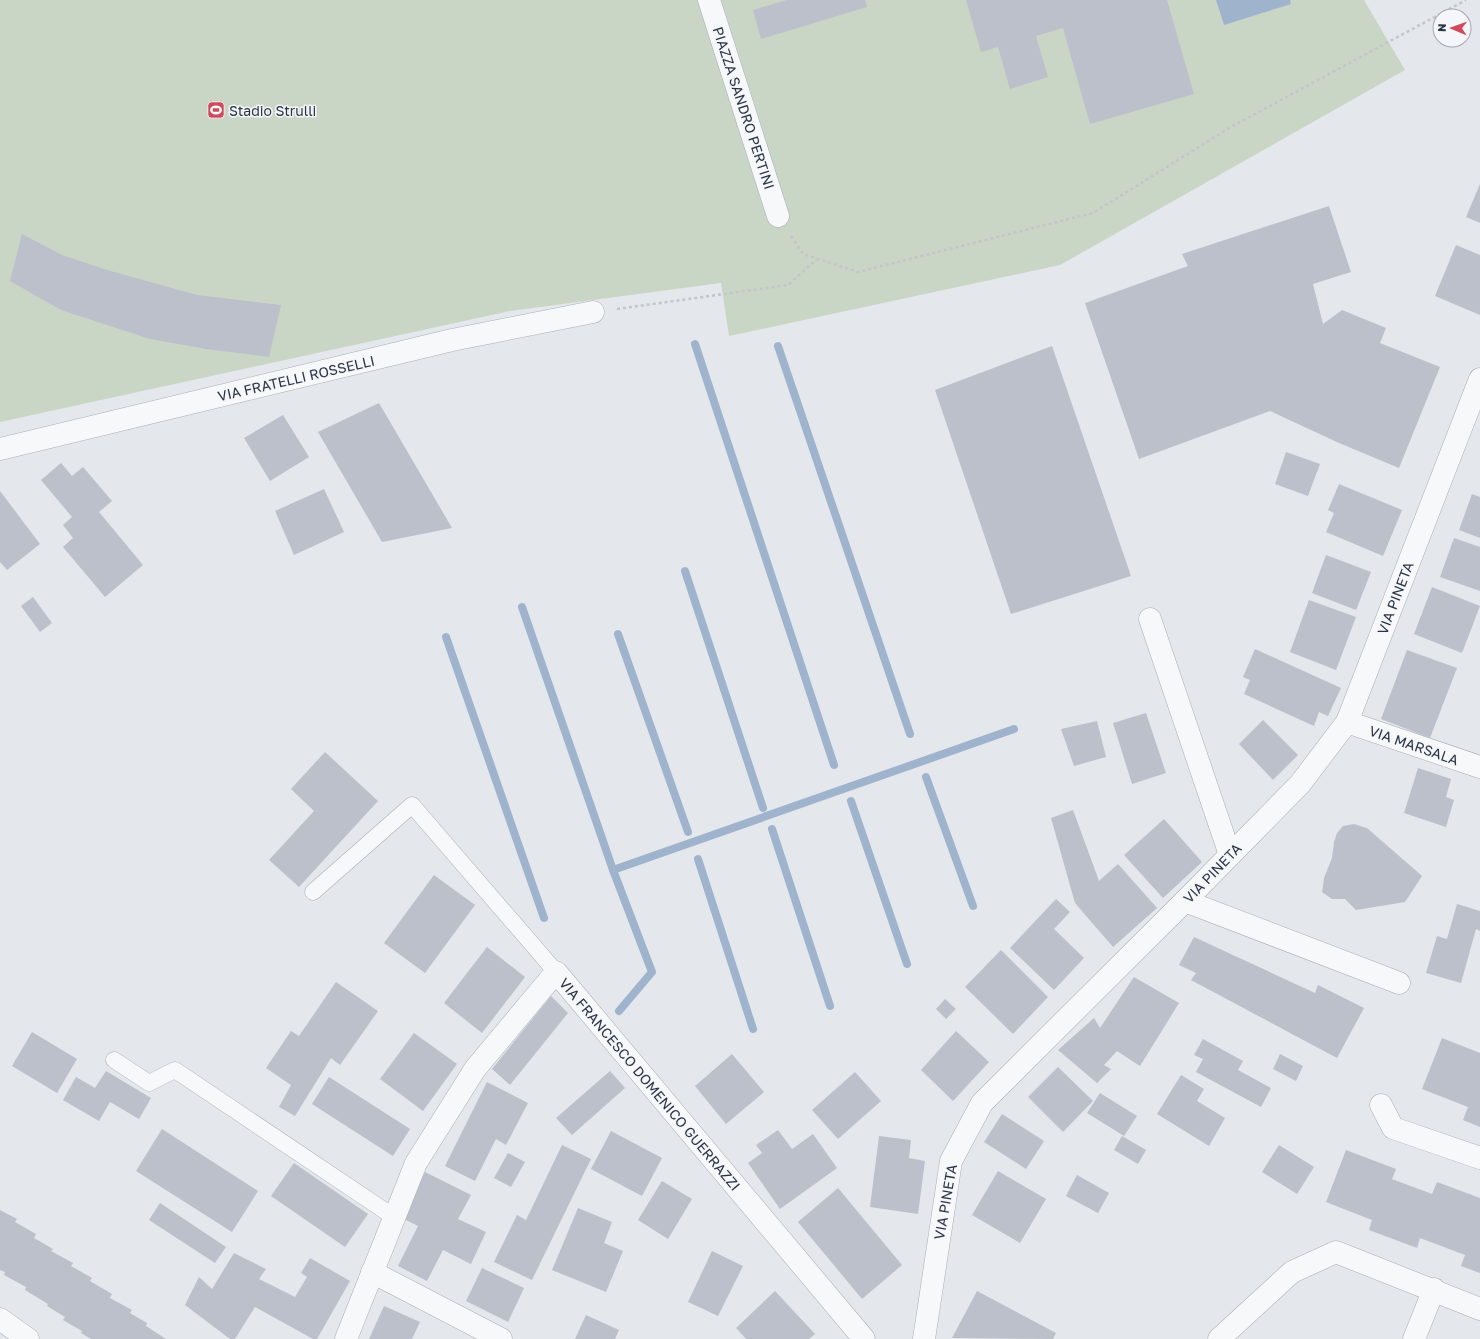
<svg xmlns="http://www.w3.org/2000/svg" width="1480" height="1339" font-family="'Golos Text',sans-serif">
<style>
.green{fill:#c9d6c5}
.water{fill:#9fb4cc}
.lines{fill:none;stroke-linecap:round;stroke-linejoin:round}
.stream{stroke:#9fb4cc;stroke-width:8}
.building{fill:#bbc0ca}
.service-casing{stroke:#a9aeb7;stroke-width:17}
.minor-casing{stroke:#a9aeb7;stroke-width:23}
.tertiary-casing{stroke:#a9aeb7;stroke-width:23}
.path{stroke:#c2c5cb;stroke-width:2.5;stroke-dasharray:3 3;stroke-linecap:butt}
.service{stroke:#f7f8fa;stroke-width:16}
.minor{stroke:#f7f8fa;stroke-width:22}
.tertiary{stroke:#f7f8fa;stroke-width:22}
.labels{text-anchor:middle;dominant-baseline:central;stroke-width:3;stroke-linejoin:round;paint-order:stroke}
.street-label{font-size:14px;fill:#2b3445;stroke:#f4f6f9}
.poi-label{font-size:14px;fill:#2b3445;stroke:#f4f6f9;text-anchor:start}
</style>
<rect width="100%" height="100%" fill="#e4e7ec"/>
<path class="green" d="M0 0H1364L1405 70 1060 265 729 336 721 283 510 311 0 422Z"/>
<path class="water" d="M1216 0H1290L1291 4 1224 25Z"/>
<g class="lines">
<g class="stream">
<path d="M695 344 834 765"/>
<path d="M778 346 910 734"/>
<path d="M685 571 763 808"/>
<path d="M522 607 613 870 652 972 619 1011"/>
<path d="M618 634 688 832"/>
<path d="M446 637 544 918"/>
<path d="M926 777 973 906"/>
<path d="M851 801 907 964"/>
<path d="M772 829 830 1006"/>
<path d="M698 859 753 1029"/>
<path d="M613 870 1014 729"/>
</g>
</g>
<g class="building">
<path d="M787 0H865L867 7 761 39 753 10Z"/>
<path d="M966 0H1167L1194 94 1090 124 1063 28 1036 36 1048 77 1010 89 998 47 981 52Z"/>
<path d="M1480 184V223L1466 217Z"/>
<path d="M1329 206 1351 272 1313 284 1323 324 1342 310 1386 328 1380 343 1440 367 1399 468 1339 443 1270 411 1139 459 1085 303 1188 266 1182 254Z"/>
<path d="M22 234 62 255 107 270 197 295 281 305 269 357 206 349 150 339 61 310 10 281Z"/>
<path d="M1456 245 1480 255V315L1435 296Z"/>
<path d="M1052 346 1131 576 1011 614 935 390Z"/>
<path d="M379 403 452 528 382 542 318 432Z"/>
<path d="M283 415 309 457 270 481 244 438Z"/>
<path d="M1286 452 1320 464 1308 496 1275 484Z"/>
<path d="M61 463 72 476 83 467 112 501 99 512 143 565 105 597 63 547 73 538 63 525 72 517 41 480Z"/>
<path d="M1339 484 1402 510 1383 556 1326 532 1334 513 1328 510Z"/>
<path d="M324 489 344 532 294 555 275 511Z"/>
<path d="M0 491 40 544 7 570 0 562Z"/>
<path d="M1472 494 1480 497V538L1459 530Z"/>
<path d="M1454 538 1480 547V591L1440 577Z"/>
<path d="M1326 555 1371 572 1356 610 1312 593Z"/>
<path d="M1432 587 1480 606 1462 653 1414 634Z"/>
<path d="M33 597 52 623 40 632 21 606Z"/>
<path d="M1309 600 1356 617 1336 670 1290 652Z"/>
<path d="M1255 649 1341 688 1328 716 1319 712 1314 726 1244 694 1250 680 1243 677Z"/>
<path d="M1407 650 1457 668 1430 738 1381 719Z"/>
<path d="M1146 713 1166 773 1132 784 1113 723Z"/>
<path d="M1263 720 1298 755 1273 780 1239 744Z"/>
<path d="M1097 721 1106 757 1074 766 1061 729Z"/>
<path d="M325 752 378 801 299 887 269 860 314 811 291 789Z"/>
<path d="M1418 768 1451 779 1446 797 1454 800 1446 827 1404 813Z"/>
<path d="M1073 810 1099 881 1118 864 1157 908 1113 947 1075 903 1051 818Z"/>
<path d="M1164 819 1202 862 1163 898 1124 855Z"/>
<path d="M1354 824 1367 828 1422 876 1405 902 1356 910 1345 899H1332L1322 892 1324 878 1332 858 1334 842 1337 833 1343 826Z"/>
<path d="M434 875 475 905 425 973 384 943Z"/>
<path d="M1056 899 1070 912 1054 929 1084 958 1054 990 1010 948Z"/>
<path d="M1457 904 1480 911V931L1476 929 1461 983 1426 973 1437 936 1447 939Z"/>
<path d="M1194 937 1315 993 1318 985 1364 1008 1337 1058 1191 980 1196 973 1179 965Z"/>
<path d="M487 947 525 977 482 1033 444 1003Z"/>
<path d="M1001 950 1048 997 1013 1034 965 987Z"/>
<path d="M1134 977 1179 1003 1140 1066 1117 1051 1104 1065 1111 1069 1097 1083 1058 1050 1094 1018 1100 1028Z"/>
<path d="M336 982 378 1011 340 1065 331 1058 295 1116 279 1107 291 1085 266 1068 291 1031 299 1036Z"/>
<path d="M551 996 568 1013 510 1085 492 1069Z"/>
<path d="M945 999 956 1009 946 1019 936 1009Z"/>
<path d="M956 1031 989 1062 953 1101 921 1070Z"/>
<path d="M32 1032 77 1059 57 1093 12 1066Z"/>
<path d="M414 1033 457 1064 423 1111 380 1079Z"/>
<path d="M1442 1038 1480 1053V1127L1463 1120 1468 1107 1422 1089Z"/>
<path d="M1203 1039 1243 1061 1238 1070 1271 1088 1261 1107 1196 1072 1203 1059 1194 1055Z"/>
<path d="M732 1054 764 1092 726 1124 695 1086Z"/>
<path d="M1280 1054 1303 1066 1296 1081 1273 1069Z"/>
<path d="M1058 1067 1093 1101 1063 1132 1028 1097Z"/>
<path d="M106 1071 151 1098 139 1119 110 1102 99 1121 63 1100 76 1077 95 1088Z"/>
<path d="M610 1071 625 1088 572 1135 556 1118Z"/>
<path d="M855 1072 881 1101 838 1139 812 1110Z"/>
<path d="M1181 1075 1204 1089 1197 1101 1225 1118 1209 1146 1157 1114Z"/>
<path d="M329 1077 410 1129 393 1156 312 1104Z"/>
<path d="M487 1082 528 1103 506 1145 496 1139 475 1181 445 1166Z"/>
<path d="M1100 1093 1137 1116 1124 1136 1087 1113Z"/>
<path d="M1002 1114 1044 1141 1026 1169 984 1142Z"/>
<path d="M162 1129 258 1191 232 1232 136 1171Z"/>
<path d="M778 1130 792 1149 813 1134 837 1168 780 1209 748 1163 762 1153 756 1145Z"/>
<path d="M611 1131 662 1158 642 1196 591 1169Z"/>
<path d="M879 1136 911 1140 909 1158 925 1161 918 1214 870 1207Z"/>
<path d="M1122 1136 1146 1150 1138 1164 1114 1150Z"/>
<path d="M562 1145 591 1159 532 1280 494 1262 517 1215 526 1220Z"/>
<path d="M1279 1145 1314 1167 1297 1194 1262 1172Z"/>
<path d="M1346 1150 1396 1169 1392 1179 1432 1194 1437 1182 1480 1198V1273L1461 1266 1465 1255 1420 1238 1417 1248 1369 1230 1372 1220 1326 1202Z"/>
<path d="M508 1153 525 1162 511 1187 494 1178Z"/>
<path d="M294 1163 368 1214 345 1247 271 1196Z"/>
<path d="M998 1171 1046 1199 1020 1243 972 1215Z"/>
<path d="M425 1172 471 1195 458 1219 486 1232 471 1264 443 1250 427 1281 398 1266 418 1226 402 1218Z"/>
<path d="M1077 1175 1109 1193 1098 1213 1066 1196Z"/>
<path d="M662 1181 692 1199 668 1239 638 1220Z"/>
<path d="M838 1188 902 1265 862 1299 798 1222Z"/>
<path d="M160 1203 226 1247 215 1263 149 1220Z"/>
<path d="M578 1208 612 1222 604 1243 623 1251 606 1292 552 1270Z"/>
<path d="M0 1210 17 1219 15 1222 36 1234 34 1238 53 1249 51 1251 73 1263 71 1266 92 1278 90 1281 112 1294 110 1298 132 1310 130 1313 147 1323 146 1326 166 1339H91L81 1333 82 1331 63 1320 65 1317 47 1306 48 1304 25 1290 26 1287 4 1275 5 1272 0 1270Z"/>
<path d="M712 1251 743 1266 718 1316 688 1302Z"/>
<path d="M234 1253 266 1269 259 1279 295 1297 307 1277 301 1273 310 1258 350 1281 317 1339H313L255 1307 235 1339H230L185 1305 199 1277 212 1289Z"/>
<path d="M482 1268 524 1288 508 1322 466 1301Z"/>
<path d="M775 1291 815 1334 809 1339H746L736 1328Z"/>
<path d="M977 1291 1056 1333 1053 1339 952 1338Z"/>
<path d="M384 1306 420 1322 412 1339H369Z"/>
<path d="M586 1315 619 1330 615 1339H575Z"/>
</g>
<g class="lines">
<defs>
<g id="service">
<path d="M313 892 412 805 556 972"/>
<path d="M114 1060 149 1083 175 1070 394 1217"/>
</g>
<g id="minor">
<path d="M709 0 778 216"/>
<path d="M0 449 452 340 593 312"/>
<path d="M1150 619 1230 855"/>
<path d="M1347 722 1480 767"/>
<path d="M1185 901 1399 983"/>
<path d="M1381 1105 1393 1128 1480 1158"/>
<path d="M372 1272 501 1339"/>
<path d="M0 1319 28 1339"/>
<path d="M346 1339 416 1163 475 1069 556 972 864 1339"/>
<path d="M1219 1339 1292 1272 1336 1252 1480 1309"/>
<path d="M1414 1339 1434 1289"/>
</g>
<path id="tertiary" d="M924 1339 951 1161 982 1103 1185 901 1300 784 1347 722 1480 379"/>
</defs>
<use href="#service" class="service-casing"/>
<use href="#minor" class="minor-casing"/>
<use href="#tertiary" class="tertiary-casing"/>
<g class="path">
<path d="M791 236 803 254 858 272 1093 213 1231 127 1466 0"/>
<path d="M617 309 788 285 817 259"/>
</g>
<use href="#service" class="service"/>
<use href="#minor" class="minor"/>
<use href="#tertiary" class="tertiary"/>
</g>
<defs>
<symbol id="stadium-square" viewBox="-11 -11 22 22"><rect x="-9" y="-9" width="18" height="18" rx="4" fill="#d1495b" stroke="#f4f6f9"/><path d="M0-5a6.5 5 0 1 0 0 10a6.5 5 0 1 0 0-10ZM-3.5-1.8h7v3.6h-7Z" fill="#fff"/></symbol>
</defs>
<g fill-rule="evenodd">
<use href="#stadium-square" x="206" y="100" width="20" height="20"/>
</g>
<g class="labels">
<g class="street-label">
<text transform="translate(744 108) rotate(72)">PIAZZA SANDRO PERTINI</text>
<text transform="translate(296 378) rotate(-13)">VIA FRATELLI ROSSELLI</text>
<text transform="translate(1395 598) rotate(-69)">VIA PINETA</text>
<text transform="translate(1414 745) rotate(19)">VIA MARSALA</text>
<text transform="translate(1212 873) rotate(-46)">VIA PINETA</text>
<text transform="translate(650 1084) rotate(50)">VIA FRANCESCO DOMENICO GUERRAZZI</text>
<text transform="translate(945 1202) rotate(-80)">VIA PINETA</text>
</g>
<g class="poi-label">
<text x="229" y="110">Stadio Strulli</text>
</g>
</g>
<g transform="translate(1452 28) rotate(272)"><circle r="19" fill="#f4f6f9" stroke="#a4a8b1"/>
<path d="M0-3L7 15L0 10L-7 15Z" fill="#d1495b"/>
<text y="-6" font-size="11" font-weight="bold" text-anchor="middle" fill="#2b3445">N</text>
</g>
</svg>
